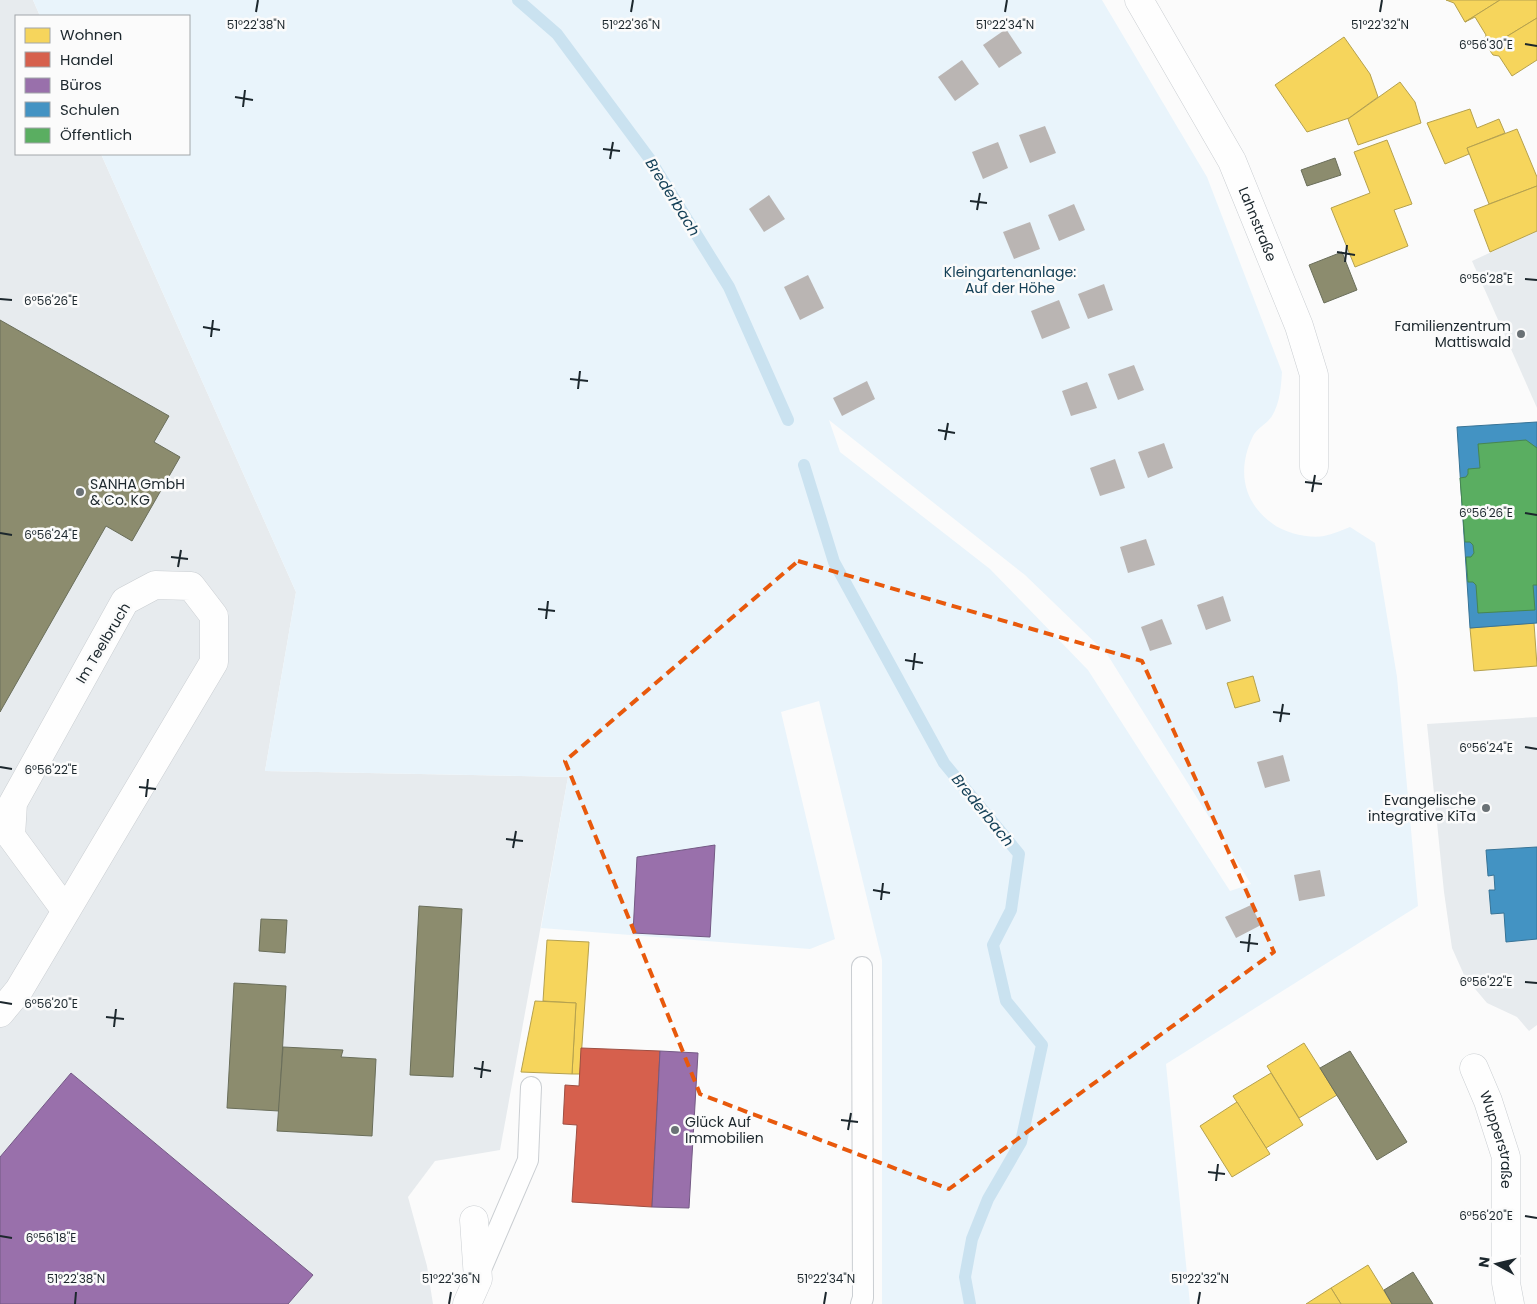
<svg xmlns="http://www.w3.org/2000/svg" width="1537" height="1304" font-family="Poppins,sans-serif">
<style>
.built{fill:#e7ebee}
.green{fill:#e9f4fb;fill-rule:evenodd}
.homes{fill:#f6d55c;stroke:#b5a14e}
.shops{fill:#d6604d;stroke:#9e4f43}
.offices{fill:#9970ab;stroke:#745a85}
.schools{fill:#4393c3;stroke:#377396}
.public{fill:#5aae61;stroke:#478651}
.industry{fill:#8c8c6e;stroke:#6a6e5a}
.lines{fill:none;stroke-linecap:round;stroke-linejoin:round}
.stream{stroke:#cae2f0;stroke-width:12}
.building{fill:#bab5b3}
.service-casing{stroke:#caced2;stroke-width:22}
.minor-casing{stroke:#caced2;stroke-width:29}
.service{stroke:#fefefe;stroke-width:20}
.minor{stroke:#fefefe;stroke-width:28}
.marked{fill:none;stroke:#e8590c;stroke-width:4;stroke-dasharray:10 6;stroke-linejoin:round}
.ticks{fill:none;stroke:#1c272d;stroke-width:2}
.poi-dot{fill:#6a7175;stroke:#fbfbfb;stroke-width:2}
.labels{text-anchor:middle;dominant-baseline:central;stroke-width:5;stroke-linejoin:round;paint-order:stroke}
.street-label{font-size:14px;fill:#1c272d;stroke:#fbfbfb}
.park-label{font-size:14px;fill:#144057;stroke:#fbfbfb}
.poi-label{font-size:14px;fill:#1c272d;stroke:#fbfbfb;text-anchor:end}
.water-label{font-size:15px;font-style:italic;fill:#133f56;stroke:#fbfbfb}
.ticks-label{font-size:12px;text-anchor:middle;fill:#1c272d;stroke:#fbfbfb;stroke-width:5;stroke-linejoin:round;paint-order:stroke}
</style>
<rect width="100%" height="100%" fill="#fbfbfb"/>
<g class="built">
<path d="M0 0H33L40 16H16V154H101L296 592 265 771 568 777 500 1150 435 1161 408 1197 427 1266 433 1304H0Z"/>
<path d="M1537 231V408L1472 261Z"/>
<path d="M1537 717V1025L1529 1031 1517 1017 1487 1003 1465 977 1452 948 1444 892 1427 724Z"/>
</g>
<path class="green" d="M33 0H1102L1207 177 1282 372C1281 387 1280 403 1272 416 1267 424 1257 428 1253 436 1237 469 1242 502 1273 524 1285 533 1310 539 1324 536 1333 534 1342 530 1350 527L1375 543 1397 677 1418 906 1166 1064 1190 1304H882V960L819 701 781 712 835 939 810 949 541 928 568 777 265 771 296 592 101 154H189V16H40ZM829 420 1025 575 1107 654 1251 884 1230 891 1088 670 990 569 840 452Z"/>
<g class="homes">
<path d="M1446 0H1500L1465 22 1454 3Z"/>
<path d="M1500 0H1537V18L1488 48 1484 41 1486 35 1475 17 1465 22Z"/>
<path d="M1537 18V60L1512 76 1499 56 1493 55 1488 48Z"/>
<path d="M1344 37 1370 74 1378 97 1349 118 1307 132 1275 85Z"/>
<path d="M1400 82 1415 102 1421 123 1358 145 1348 119Z"/>
<path d="M1470 109 1477 128 1499 119 1505 133 1467 148 1469 154 1445 164 1427 123Z"/>
<path d="M1517 129 1537 177V186L1489 204 1467 148Z"/>
<path d="M1387 140 1412 204 1394 210 1408 246 1355 267 1331 208 1370 193 1354 152Z"/>
<path d="M1537 186V231L1490 252 1474 210Z"/>
<path d="M1534 623 1537 666 1474 671 1470 628Z"/>
<path d="M1253 676 1260 701 1235 708 1227 683Z"/>
<path d="M547 940 589 942 580 1074H572L576 1003 543 1001Z"/>
<path d="M535 1001 576 1003 572 1074 521 1072Z"/>
<path d="M1304 1043 1337 1095 1299 1118 1267 1066Z"/>
<path d="M1271 1073 1303 1125 1266 1148 1233 1096Z"/>
<path d="M1237 1102 1270 1154 1232 1177 1200 1126Z"/>
<path d="M1368 1265 1392 1304H1341L1331 1288Z"/>
<path d="M1331 1288 1341 1304H1306Z"/>
</g>
<path class="shops" d="M581 1048 660 1051 652 1207 572 1202 577 1125 563 1124 565 1085 579 1086Z"/>
<g class="offices">
<path d="M715 845 710 937 633 933 637 857Z"/>
<path d="M660 1051 698 1053 689 1208 652 1207Z"/>
<path d="M71 1073 313 1275 288 1304H0V1157Z"/>
</g>
<g class="schools">
<path d="M1537 422V623L1470 628 1457 427Z"/>
<path d="M1537 847V939L1506 942 1504 913 1491 914 1489 890H1495L1494 875 1488 876 1486 850Z"/>
</g>
<path class="public" d="M1526 440 1537 448V585H1533L1535 610 1478 613 1476 585 1473 582H1468L1466 557H1471L1474 553 1473 545 1470 542H1465L1460 478 1466 477 1468 474V469L1480 468 1478 444Z"/>
<g class="industry">
<path d="M1335 158 1341 175 1307 186 1301 170Z"/>
<path d="M1342 252 1357 290 1324 303 1309 265Z"/>
<path d="M0 320 169 416 154 442 180 457 132 541 106 526 0 712Z"/>
<path d="M419 906 462 909 453 1077 410 1075Z"/>
<path d="M261 919 287 920 285 953 259 951Z"/>
<path d="M234 983 286 986 279 1111 227 1108Z"/>
<path d="M283 1047 343 1050 341 1057 376 1059 372 1136 277 1131Z"/>
<path d="M1350 1051 1407 1142 1377 1160 1320 1068Z"/>
<path d="M1413 1272 1433 1304H1392L1384 1290Z"/>
</g>
<g class="lines">
<g class="stream">
<path d="M518 0 557 34 649 158 729 287 788 420"/>
<path d="M804 465 834 562 944 763 1019 854 1011 910 993 945 1006 1001 1042 1045 1021 1142 988 1199 972 1239 965 1277 970 1304"/>
</g>
</g>
<g class="building">
<path d="M1006 29 1022 53 999 68 983 45Z"/>
<path d="M962 60 979 84 955 101 938 77Z"/>
<path d="M1045 126 1056 153 1030 163 1019 135Z"/>
<path d="M998 142 1008 168 983 179 972 152Z"/>
<path d="M769 195 785 219 764 232 749 209Z"/>
<path d="M1074 204 1085 230 1059 241 1048 215Z"/>
<path d="M1030 222 1040 249 1014 259 1003 232Z"/>
<path d="M808 275 824 308 800 320 784 287Z"/>
<path d="M1104 284 1113 310 1088 319 1078 294Z"/>
<path d="M1059 300 1070 328 1042 339 1031 311Z"/>
<path d="M1134 365 1144 390 1118 400 1108 374Z"/>
<path d="M867 381 875 399 842 416 833 398Z"/>
<path d="M1087 382 1097 408 1071 416 1062 391Z"/>
<path d="M1164 443 1173 468 1148 478 1138 452Z"/>
<path d="M1115 459 1125 488 1100 496 1090 468Z"/>
<path d="M1146 539 1155 565 1128 573 1120 547Z"/>
<path d="M1223 596 1231 621 1206 630 1197 605Z"/>
<path d="M1162 619 1172 644 1150 651 1141 627Z"/>
<path d="M1283 755 1290 781 1265 788 1257 762Z"/>
<path d="M1320 870 1325 896 1299 901 1294 875Z"/>
<path d="M1251 905 1261 925 1236 938 1225 917Z"/>
</g>
<g class="lines">
<defs>
<g id="service">
<path d="M479 1274 528 1160 531 1087"/>
<path d="M861 1304 863 1298 862 967"/>
</g>
<g id="minor">
<path id="s1" d="M1139 0 1232 161 1299 326 1314 375V467"/>
<path d="M0 1013 19 990 214 662V616L191 586 155 585 125 601 13 803 11 836 66 911"/>
<path id="s2" d="M1474 1068 1488 1101 1506 1157V1283L1510 1304"/>
<path d="M467 1304 478 1279 474 1220"/>
</g>
</defs>
<use href="#service" class="service-casing"/>
<use href="#minor" class="minor-casing"/>
<use href="#service" class="service"/>
<use href="#minor" class="minor"/>
</g>
<path class="marked" d="M798 561 1142 661 1274 952 949 1189 700 1094 565 761Z"/>
<path class="ticks" d="M256 12 258 0M631 12 633 0M1005 12 1007 0M1380 12 1382 0M1525 44 1537 46M235 97 253 100M243 107 245 90M603 149 620 151M610 159 613 142M970 201 987 203M977 210 980 193M1337 252 1355 255M1345 262 1347 245M1525 279 1537 280M0 299 12 300M203 327 220 330M211 337 213 320M570 379 588 381M578 389 580 371M938 430 955 433M945 440 948 423M1305 482 1322 484M1312 492 1315 475M1525 513 1537 515M0 533 12 535M171 557 188 559M178 567 181 550M538 609 555 611M546 619 548 601M905 660 923 663M913 670 915 653M1273 712 1290 714M1280 722 1283 704M1525 747 1537 749M0 767 12 769M139 787 156 789M146 797 148 779M506 839 523 841M513 848 516 831M873 890 890 893M881 900 883 883M1240 942 1258 944M1248 952 1250 934M1525 982 1537 983M0 1002 12 1004M106 1017 124 1019M114 1027 116 1009M474 1068 491 1071M481 1078 483 1061M841 1120 858 1122M848 1130 851 1113M1208 1172 1225 1174M1216 1181 1218 1164M1525 1216 1537 1218M0 1236 12 1238M75 1304 76 1292M449 1304 451 1292M824 1304 826 1292M1198 1304 1200 1292"/>
<g class="poi-dot">
<circle cx="1521" cy="334" r="5"/>
<circle cx="80" cy="492" r="5"/>
<circle cx="1486" cy="808" r="5"/>
<circle cx="675" cy="1130" r="5"/>
</g>
<g class="labels">
<g class="street-label">
<text stroke="none"><textPath href="#s1" startOffset="254">Lahnstraße</textPath></text>
<text transform="translate(103 643) rotate(-59)">Im Teelbruch</text>
<text stroke="none"><textPath href="#s2" startOffset="76">Wupperstraße</textPath></text>
</g>
<g class="park-label">
<text x="1010" y="272">Kleingartenanlage:<tspan x="1010" dy="16">Auf der Höhe</tspan></text>
</g>
<g class="poi-label">
<text x="1511" y="326">Familienzentrum<tspan x="1511" dy="16">Mattiswald</tspan></text>
<text x="90" y="484" text-anchor="start">SANHA GmbH<tspan x="90" dy="16">&amp; Co. KG</tspan></text>
<text x="1476" y="800">Evangelische<tspan x="1476" dy="16">integrative KiTa</tspan></text>
<text x="685" y="1122" text-anchor="start">Glück Auf<tspan x="685" dy="16">Immobilien</tspan></text>
</g>
<g class="water-label">
<text transform="translate(673 197) rotate(58)">Brederbach</text>
<text transform="translate(983 810) rotate(51)">Brederbach</text>
</g>
</g>
<g class="ticks-label">
<text x="256" y="29">51°22'38"N</text>
<text x="631" y="29">51°22'36"N</text>
<text x="1005" y="29">51°22'34"N</text>
<text x="1380" y="29">51°22'32"N</text>
<text x="1486" y="49">6°56'30"E</text>
<text x="1486" y="283">6°56'28"E</text>
<text x="51" y="305">6°56'26"E</text>
<text x="1486" y="517">6°56'26"E</text>
<text x="51" y="539">6°56'24"E</text>
<text x="1486" y="752">6°56'24"E</text>
<text x="51" y="774">6°56'22"E</text>
<text x="1486" y="986">6°56'22"E</text>
<text x="51" y="1008">6°56'20"E</text>
<text x="1486" y="1220">6°56'20"E</text>
<text x="51" y="1242">6°56'18"E</text>
<text x="76" y="1283">51°22'38"N</text>
<text x="451" y="1283">51°22'36"N</text>
<text x="826" y="1283">51°22'34"N</text>
<text x="1200" y="1283">51°22'32"N</text>
</g>
<rect x="15" y="15" width="175" height="140" fill="#fbfbfb" stroke="#a2a6a9"/>
<rect x="25" y="28" width="25" height="15" fill="#f6d55c" stroke="#a2a6a9"/>
<text x="60" y="40" font-size="15" fill="#1c272d">Wohnen</text>
<rect x="25" y="52" width="25" height="15" fill="#d6604d" stroke="#a2a6a9"/>
<text x="60" y="65" font-size="15" fill="#1c272d">Handel</text>
<rect x="25" y="78" width="25" height="15" fill="#9970ab" stroke="#a2a6a9"/>
<text x="60" y="90" font-size="15" fill="#1c272d">Büros</text>
<rect x="25" y="102" width="25" height="15" fill="#4393c3" stroke="#a2a6a9"/>
<text x="60" y="115" font-size="15" fill="#1c272d">Schulen</text>
<rect x="25" y="128" width="25" height="15" fill="#5aae61" stroke="#a2a6a9"/>
<text x="60" y="140" font-size="15" fill="#1c272d">Öffentlich</text>
<g transform="translate(1497 1264) rotate(278)" stroke="#fbfbfb" stroke-width="4" paint-order="stroke">
<path d="M0-4L9 19L0 12L-9 19Z" fill="#1c272d"/>
<text y="-8" font-size="14" font-weight="bold" text-anchor="middle" fill="#1c272d">N</text>
</g>
</svg>
